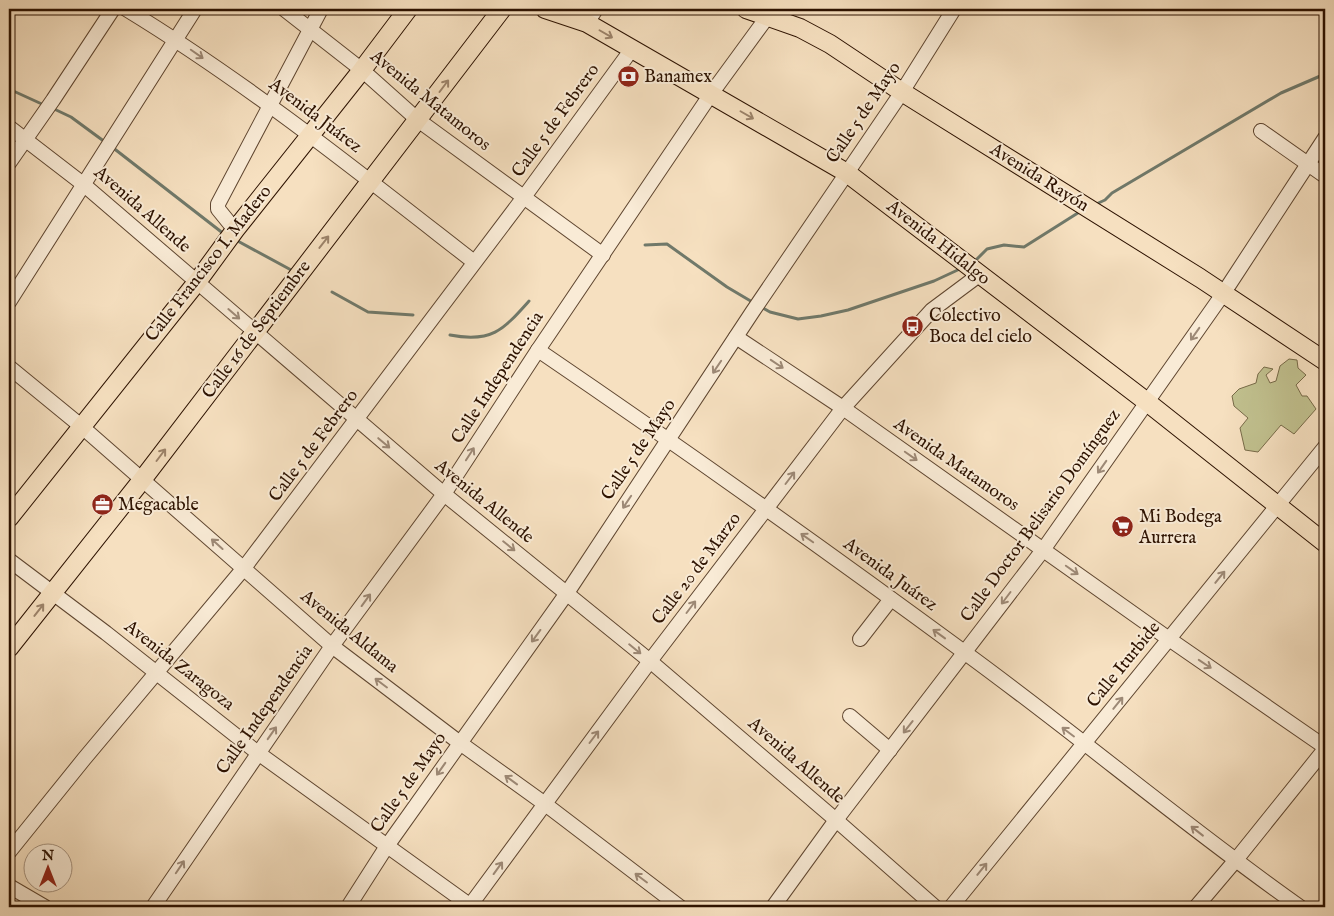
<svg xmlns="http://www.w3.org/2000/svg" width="1334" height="916" font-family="'IM FELL English',serif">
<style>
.green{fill:#c1c18f;stroke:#776a48}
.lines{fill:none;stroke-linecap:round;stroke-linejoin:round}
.stream{stroke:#70796a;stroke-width:3}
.minor-casing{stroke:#5f4630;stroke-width:16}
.major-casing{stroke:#2d1200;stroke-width:20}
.minor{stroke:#f9ebd6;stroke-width:14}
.major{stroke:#f6e0c0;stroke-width:18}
.oneway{stroke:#9c836a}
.oneway2{stroke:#9d8976}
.labels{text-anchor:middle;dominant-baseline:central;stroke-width:4;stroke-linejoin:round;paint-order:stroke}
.poi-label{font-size:18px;fill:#2d1200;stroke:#f9ebd6;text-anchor:start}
.street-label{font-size:18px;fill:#2d1200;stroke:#f9ebd6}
</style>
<rect width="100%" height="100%" fill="#f6e0c0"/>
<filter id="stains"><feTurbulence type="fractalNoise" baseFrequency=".004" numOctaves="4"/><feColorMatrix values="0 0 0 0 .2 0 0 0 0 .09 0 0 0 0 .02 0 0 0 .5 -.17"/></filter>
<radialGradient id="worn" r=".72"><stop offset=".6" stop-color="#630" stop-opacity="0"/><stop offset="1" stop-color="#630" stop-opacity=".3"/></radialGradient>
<path class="green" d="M1289 359 1297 360 1298 368 1306 375 1296 385 1302 396H1307L1316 409 1294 434 1281 425 1258 452 1245 450 1240 428 1248 418 1234 406 1232 396 1239 389 1256 383 1258 374 1264 367 1273 369 1266 375 1270 383 1276 381 1280 366Z"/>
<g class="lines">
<g class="stream">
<path d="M9 89 44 105"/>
<path d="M52 108 71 117 105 142"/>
<path d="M112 147 224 234"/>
<path d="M1094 205 1105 200 1112 193 1281 93 1325 74"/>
<path d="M234 239 293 271"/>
<path d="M645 245 667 244 727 287 754 303"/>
<path d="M974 262 987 249 1004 245 1024 247 1081 211"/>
<path d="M332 292 368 312 413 315"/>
<path d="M761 307 770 312 798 319 821 316 848 310 934 281 962 268"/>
<path d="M450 335C492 343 503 330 529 301"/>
</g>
<defs>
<g id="minor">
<path d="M126 9C249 84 361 174 474 262"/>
<path d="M284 9 362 70 418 120 603 255"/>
<path d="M587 23 596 9"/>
<path d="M9 127 83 184 444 494 650 661 836 820 935 907"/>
<path d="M1261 131 1325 176"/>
<path d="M9 163 53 100 113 9"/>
<path d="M235 230 218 209V204L321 9"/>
<path d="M9 302 195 9"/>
<path d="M736 337 843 408 1169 639 1325 747"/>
<path d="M538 350C682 448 824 549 964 652 1078 735 1185 826 1300 907"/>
<path d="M9 367 81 426 332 646 460 743 545 804 680 907"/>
<path d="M9 560 106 633 258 753 472 907"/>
<path d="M860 639 891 599"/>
<path d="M850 716 890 750"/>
<path d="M9 852 84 759 244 568 524 197 632 49"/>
<path d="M9 886 45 907"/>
<path d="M153 907 332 646 444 494 538 350 711 94 768 16"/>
<path d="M348 907 387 846 567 593 753 311 902 92 954 9"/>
<path d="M469 907 650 661 843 408 932 310 979 275"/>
<path d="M773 907 836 820 1043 550 1223 294 1325 138"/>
<path d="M951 907 1325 447"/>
<path d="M1196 907 1235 861 1325 749"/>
</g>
<g id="major">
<path d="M545 9 587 23 847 173 1147 402 1325 543"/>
<path d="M746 9 800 28 830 44 902 92 1200 278 1325 361"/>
<path d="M9 518 197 282 235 230 362 70 408 9"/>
<path d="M9 648 142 480 502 9"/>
</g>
</defs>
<use href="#minor" class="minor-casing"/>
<use href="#major" class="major-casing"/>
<use href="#minor" class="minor"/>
<use href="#major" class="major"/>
</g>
<defs><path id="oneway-shaft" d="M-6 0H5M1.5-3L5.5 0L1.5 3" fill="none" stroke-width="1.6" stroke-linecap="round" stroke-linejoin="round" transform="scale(1.25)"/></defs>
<g class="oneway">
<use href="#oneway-shaft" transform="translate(606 34) rotate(30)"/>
<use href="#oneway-shaft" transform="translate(444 86) rotate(-53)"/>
<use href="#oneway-shaft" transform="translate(747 115) rotate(30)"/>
<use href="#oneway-shaft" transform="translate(324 242) rotate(-52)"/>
<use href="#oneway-shaft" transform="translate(161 455) rotate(-53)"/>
<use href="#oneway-shaft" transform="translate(39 610) rotate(-52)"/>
</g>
<g class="oneway2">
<use href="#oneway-shaft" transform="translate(197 54) rotate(35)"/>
<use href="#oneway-shaft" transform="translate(234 314) rotate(41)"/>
<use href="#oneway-shaft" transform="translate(1195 334) rotate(125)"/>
<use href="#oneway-shaft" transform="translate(777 364) rotate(34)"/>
<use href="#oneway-shaft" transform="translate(717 367) rotate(124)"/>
<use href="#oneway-shaft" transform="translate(384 443) rotate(40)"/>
<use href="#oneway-shaft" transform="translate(470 454) rotate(-57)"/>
<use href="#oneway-shaft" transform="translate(911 456) rotate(35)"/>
<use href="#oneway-shaft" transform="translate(1102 467) rotate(125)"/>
<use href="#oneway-shaft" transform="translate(790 478) rotate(-53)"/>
<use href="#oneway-shaft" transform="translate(627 502) rotate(124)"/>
<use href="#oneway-shaft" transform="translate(807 538) rotate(-145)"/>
<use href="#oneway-shaft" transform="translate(217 544) rotate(-138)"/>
<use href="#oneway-shaft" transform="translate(509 546) rotate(39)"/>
<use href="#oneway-shaft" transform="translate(1072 570) rotate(35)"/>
<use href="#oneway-shaft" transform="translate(1220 577) rotate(-51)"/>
<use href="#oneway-shaft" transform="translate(1006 598) rotate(127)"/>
<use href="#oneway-shaft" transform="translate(366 600) rotate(-54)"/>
<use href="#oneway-shaft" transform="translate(691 607) rotate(-53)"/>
<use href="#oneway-shaft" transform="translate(939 634) rotate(-144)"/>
<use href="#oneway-shaft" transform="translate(536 636) rotate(126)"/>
<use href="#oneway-shaft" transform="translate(635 649) rotate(39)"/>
<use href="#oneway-shaft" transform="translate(1205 664) rotate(34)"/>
<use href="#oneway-shaft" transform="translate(381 683) rotate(-143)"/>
<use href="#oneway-shaft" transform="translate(1118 703) rotate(-51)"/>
<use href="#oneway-shaft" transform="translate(908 727) rotate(128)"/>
<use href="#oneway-shaft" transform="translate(1068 732) rotate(-143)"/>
<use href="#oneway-shaft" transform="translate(272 733) rotate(-55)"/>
<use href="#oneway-shaft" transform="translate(594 737) rotate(-53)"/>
<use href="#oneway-shaft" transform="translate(441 769) rotate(125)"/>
<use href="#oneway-shaft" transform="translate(511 780) rotate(-144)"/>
<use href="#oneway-shaft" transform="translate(1197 831) rotate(-142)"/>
<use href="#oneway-shaft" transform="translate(180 867) rotate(-56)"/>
<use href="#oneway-shaft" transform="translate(498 868) rotate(-54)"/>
<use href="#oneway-shaft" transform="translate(982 869) rotate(-51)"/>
<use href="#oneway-shaft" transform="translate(641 878) rotate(-143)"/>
</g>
<defs>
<symbol id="bank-disc" viewBox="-11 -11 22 22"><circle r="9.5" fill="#8f2418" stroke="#f9ebd6"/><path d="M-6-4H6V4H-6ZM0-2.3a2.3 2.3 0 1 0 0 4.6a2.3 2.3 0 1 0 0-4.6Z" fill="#fff"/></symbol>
<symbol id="bus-disc" viewBox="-11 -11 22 22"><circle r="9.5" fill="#8f2418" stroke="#f9ebd6"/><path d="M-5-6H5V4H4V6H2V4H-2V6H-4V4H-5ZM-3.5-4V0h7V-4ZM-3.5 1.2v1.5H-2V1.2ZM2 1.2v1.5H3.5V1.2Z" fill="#fff"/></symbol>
<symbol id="office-disc" viewBox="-11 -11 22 22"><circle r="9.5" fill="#8f2418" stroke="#f9ebd6"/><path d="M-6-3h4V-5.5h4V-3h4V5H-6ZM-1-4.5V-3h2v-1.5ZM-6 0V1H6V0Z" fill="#fff"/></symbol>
<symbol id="supermarket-disc" viewBox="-11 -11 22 22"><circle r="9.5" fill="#8f2418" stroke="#f9ebd6"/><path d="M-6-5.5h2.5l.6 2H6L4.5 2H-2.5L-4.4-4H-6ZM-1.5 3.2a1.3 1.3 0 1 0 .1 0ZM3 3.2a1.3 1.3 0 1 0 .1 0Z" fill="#fff"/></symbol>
</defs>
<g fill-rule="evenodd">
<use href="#bank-disc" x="616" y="64" width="25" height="25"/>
<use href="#bus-disc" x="900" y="314" width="25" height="25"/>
<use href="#office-disc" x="90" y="492" width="25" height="25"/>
<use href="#supermarket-disc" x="1110" y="514" width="25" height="25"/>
</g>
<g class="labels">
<g class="poi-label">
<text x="644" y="77">Banamex</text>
<text x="929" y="316">Colectivo<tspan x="929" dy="21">Boca del cielo</tspan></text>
<text x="118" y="505">Megacable</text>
<text x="1139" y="517">Mi Bodega<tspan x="1139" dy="21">Aurrera</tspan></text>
</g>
<g class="street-label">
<text transform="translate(430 101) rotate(39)">Avenida Matamoros</text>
<text transform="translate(864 113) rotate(-56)">Calle 5 de Mayo</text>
<text transform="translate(315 116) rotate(37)">Avenida Juárez</text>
<text transform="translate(556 121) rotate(-54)">Calle 5 de Febrero</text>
<text transform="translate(1039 178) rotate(32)">Avenida Rayón</text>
<text transform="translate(142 210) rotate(41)">Avenida Allende</text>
<text transform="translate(938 243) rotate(38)">Avenida Hidalgo</text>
<text transform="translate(209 264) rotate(-52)">Calle Francisco I. Madero</text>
<text transform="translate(257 330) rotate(-53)">Calle 16 de Septiembre</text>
<text transform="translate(498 378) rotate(-57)">Calle Independencia</text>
<text transform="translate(314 446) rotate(-53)">Calle 5 de Febrero</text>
<text transform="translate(639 450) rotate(-56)">Calle 5 de Mayo</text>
<text transform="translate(956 465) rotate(35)">Avenida Matamoros</text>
<text transform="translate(484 502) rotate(39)">Avenida Allende</text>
<text transform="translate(1041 516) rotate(-54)">Calle Doctor Belisario Domínguez</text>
<text transform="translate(697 569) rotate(-53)">Calle 20 de Marzo</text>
<text transform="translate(890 575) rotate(36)">Avenida Juárez</text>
<text transform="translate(349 632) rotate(39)">Avenida Aldama</text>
<text transform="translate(1124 665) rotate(-51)">Calle Iturbide</text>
<text transform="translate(179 666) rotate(38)">Avenida Zaragoza</text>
<text transform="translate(265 710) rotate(-55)">Calle Independencia</text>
<text transform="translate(796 761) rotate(41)">Avenida Allende</text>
<text transform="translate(409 783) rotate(-55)">Calle 5 de Mayo</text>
</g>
</g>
<rect width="1334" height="916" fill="none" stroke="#f6e0c0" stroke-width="30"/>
<rect x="10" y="10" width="1314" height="896" fill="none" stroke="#2d1200" stroke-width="2.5"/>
<rect x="15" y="15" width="1304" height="886" fill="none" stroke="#2d1200"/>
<g transform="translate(48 868)"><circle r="24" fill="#f9ebd6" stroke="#a79480"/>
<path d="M0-4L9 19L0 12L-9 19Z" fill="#8f2418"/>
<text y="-8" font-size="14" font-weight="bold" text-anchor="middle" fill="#2d1200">N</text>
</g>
<rect width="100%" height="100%" filter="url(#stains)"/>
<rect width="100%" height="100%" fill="url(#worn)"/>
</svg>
